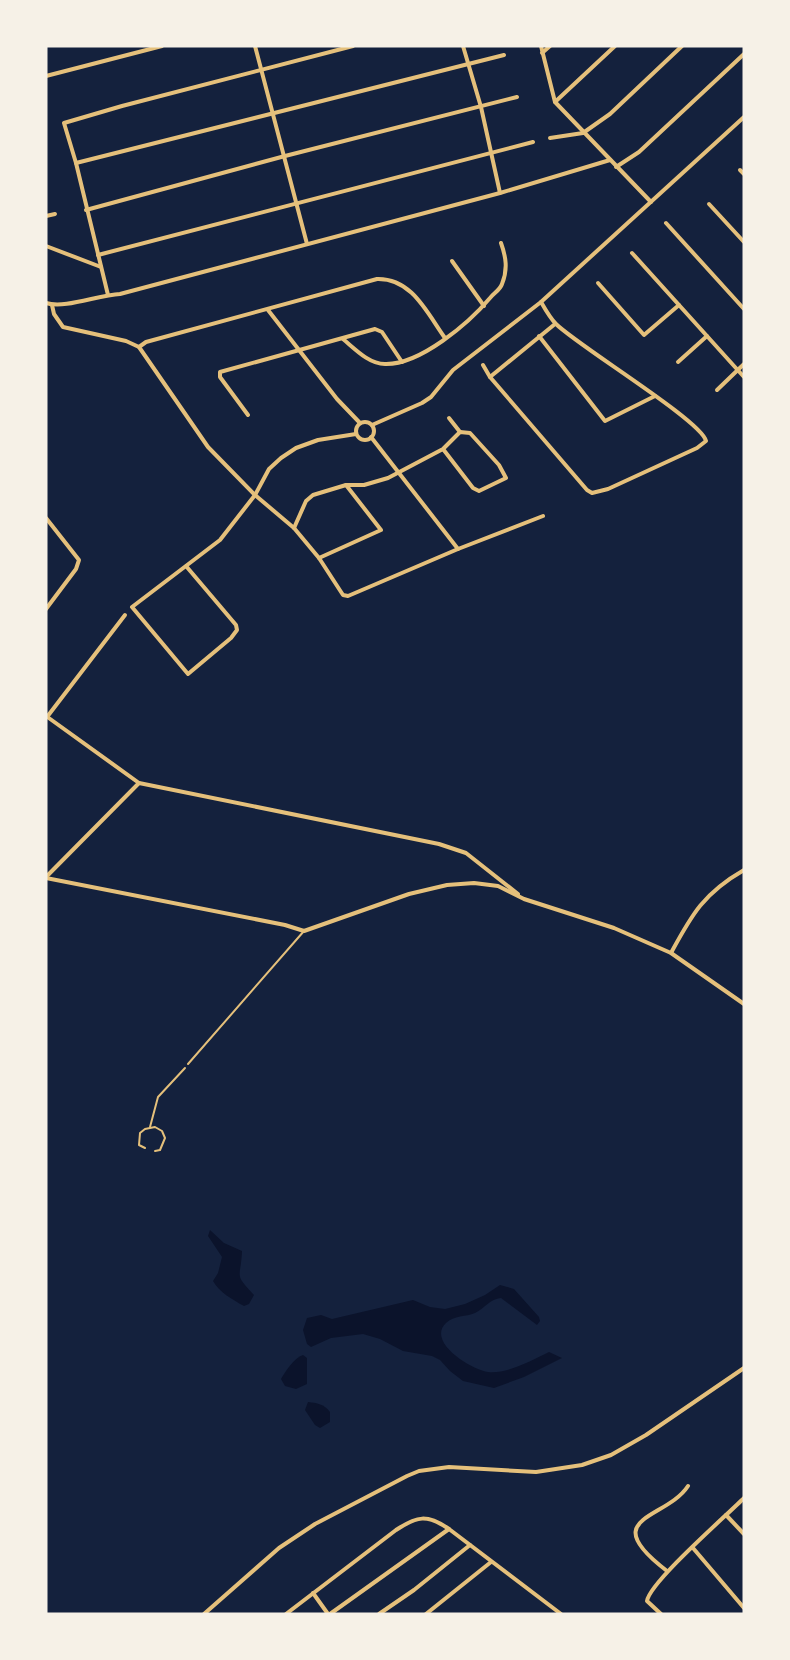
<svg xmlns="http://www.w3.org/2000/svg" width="790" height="1660" font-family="Ubuntu,sans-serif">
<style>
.water{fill:#0b132b}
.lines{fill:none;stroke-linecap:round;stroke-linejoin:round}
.service{stroke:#e5c07b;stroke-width:2}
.minor{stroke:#e5c07b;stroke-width:4}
</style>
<rect width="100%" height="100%" fill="#14213d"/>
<g class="water">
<path d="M210 1230 224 1243 242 1251C241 1279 233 1273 254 1295L249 1304 244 1306C233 1300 219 1292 213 1281L218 1273 222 1257 208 1236Z"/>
<path d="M500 1285 514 1289 539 1317 540 1321 537 1325 501 1298C490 1299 485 1308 475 1313 466 1317 454 1315 446 1323 426 1342 472 1370 488 1372 508 1374 532 1360 549 1352L562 1358 524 1377 494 1388 463 1381 450 1371 440 1360 432 1356 403 1351 380 1339 363 1334 331 1338 311 1347 307 1344 303 1330 307 1318 321 1315 332 1319 413 1300 430 1307 445 1309 465 1304 485 1295Z"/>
<path d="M303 1355 307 1358V1384L296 1389 285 1386 281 1379C285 1372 294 1358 303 1355Z"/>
<path d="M308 1402C317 1403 324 1404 330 1412V1422L320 1428 315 1425 305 1410Z"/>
</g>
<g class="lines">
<g class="service">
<path d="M188 1064 304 931"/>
<path d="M150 1127 158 1097 185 1068"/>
<path d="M145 1148 139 1145 140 1133 145 1129 155 1127 162 1131 165 1138 160 1150 155 1151"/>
</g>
<g class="minor">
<path d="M255 46 307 244"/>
<path d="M463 46 481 107 500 193"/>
<path d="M541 46 555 102 651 202"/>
<path d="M542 53 550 46"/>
<path d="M46 76 162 46"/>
<path d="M555 102 615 46"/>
<path d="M550 138 583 133 610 114 682 46"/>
<path d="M76 163 504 55"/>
<path d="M616 167 639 152 744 54"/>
<path d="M740 170 744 174"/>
<path d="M709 204 744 242"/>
<path d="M86 210 285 156 517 97"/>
<path d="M46 216 55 214"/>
<path d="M666 223 744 309"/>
<path d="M46 246 101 267"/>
<path d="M632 253 744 377"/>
<path d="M98 255 533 142"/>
<path d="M452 261 484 306"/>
<path d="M598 283 644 335 679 305"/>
<path d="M108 295 76 163 64 123 122 106 353 46"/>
<path d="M46 303C65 309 98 295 120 294L500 193 610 160"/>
<path d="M52 305 54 314 63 327 126 341 139 347"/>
<path d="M268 310 337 399 360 423"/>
<path d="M539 336 605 421 655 396"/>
<path d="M445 338C427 313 412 278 377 279L146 342 139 347 208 447 255 495 294 528 319 558 343 595 348 596 458 549 543 516"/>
<path d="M343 339C355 349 369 364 385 364 420 365 469 323 490 298 494 293 500 290 502 284 508 269 506 257 501 243"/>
<path d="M678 362 707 336"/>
<path d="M483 365 490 377 587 490 592 493 608 489 697 448 706 441C702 421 578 346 556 324 550 318 545 309 541 302"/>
<path d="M490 377 555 324"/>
<path d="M717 390 744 364"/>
<path d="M248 415 220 377V372L375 329 382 332 402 362"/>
<path d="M449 418 460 432"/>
<circle cx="365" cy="431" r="9"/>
<path d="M372 425 422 403 431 397 453 370 541 302 744 117"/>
<path d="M371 437 458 549"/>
<path d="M46 518 79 560 76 569 46 609"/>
<path d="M294 528 306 501 313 495 346 485H364L388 478 443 449 460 432 470 433 499 465 506 478 479 491 473 488 443 449"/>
<path d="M319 558 381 530 346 485"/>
<path d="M186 566 236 625 237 630 231 638 188 674 132 607 220 540 255 495 269 469 281 458 296 448 318 440 356 434"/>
<path d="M46 716 139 783 439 844 466 853 518 894"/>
<path d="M47 717 125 615"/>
<path d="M46 877 139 783"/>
<path d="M46 878 285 925 304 931 409 894 447 885 474 883 498 886 524 899 614 928 671 953 744 1004"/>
<path d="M671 953C692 914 704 893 744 870"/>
<path d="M726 1515 744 1534"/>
<path d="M693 1548 744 1608"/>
<path d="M667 1571C595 1516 666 1520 688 1486"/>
<path d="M313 1593 328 1614"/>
<path d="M204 1614 279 1548 315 1524 407 1476 419 1471 449 1467 536 1472 582 1465 611 1455 646 1435 744 1368"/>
<path d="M286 1614 396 1530C417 1516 427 1514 449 1529L561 1614"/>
<path d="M330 1614 449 1529"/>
<path d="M379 1614 414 1590 470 1545"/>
<path d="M426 1614 491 1562"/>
<path d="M661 1614 647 1601C650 1582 726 1516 744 1498"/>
</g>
</g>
<rect width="790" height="1660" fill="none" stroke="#f6f1e7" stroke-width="95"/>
</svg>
